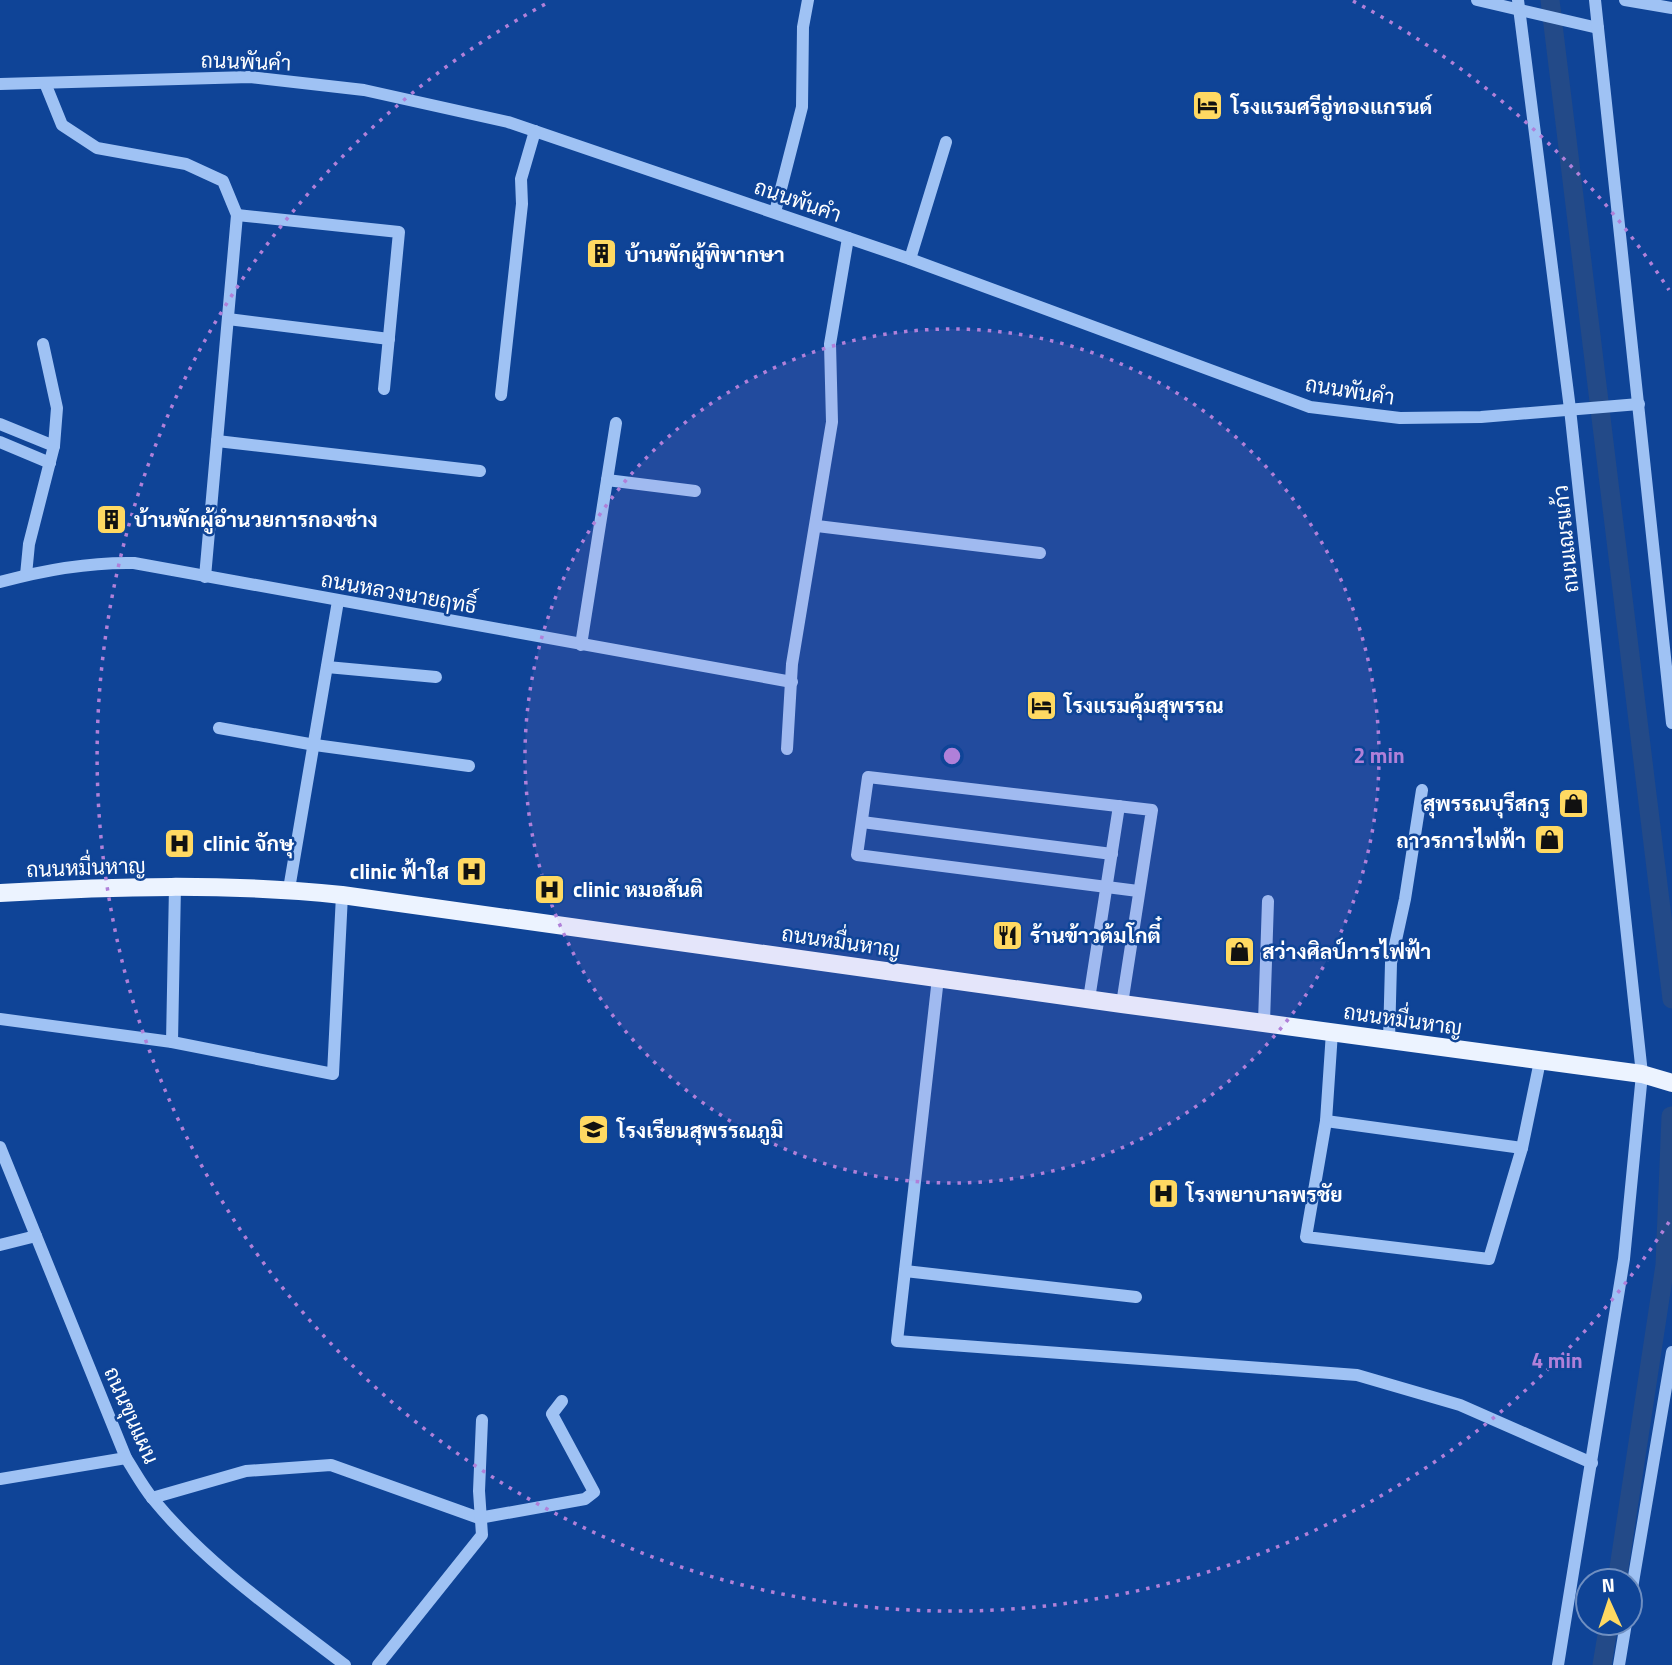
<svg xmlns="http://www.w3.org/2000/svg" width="1672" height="1665" font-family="'Titillium Web',Sarabun,sans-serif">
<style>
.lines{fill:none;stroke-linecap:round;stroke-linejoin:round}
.canal{stroke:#234a88;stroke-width:19}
.minor{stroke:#9fc2f4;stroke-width:12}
.major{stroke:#ecf3ff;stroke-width:18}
.ring{fill:none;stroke:#b080d9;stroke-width:3.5;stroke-dasharray:3.5 7}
.labels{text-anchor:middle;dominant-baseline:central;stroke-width:5;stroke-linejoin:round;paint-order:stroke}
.street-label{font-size:21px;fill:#fff;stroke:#0f4497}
.poi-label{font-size:21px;font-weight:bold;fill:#fff;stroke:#0f4497;text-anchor:start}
.centre{fill:#b080d9;stroke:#0f4497;stroke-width:3.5}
.ring-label{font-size:21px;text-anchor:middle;font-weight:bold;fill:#b080d9;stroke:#0f4497;stroke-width:5;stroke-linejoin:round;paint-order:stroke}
</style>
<rect width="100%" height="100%" fill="#0f4497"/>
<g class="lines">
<g class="canal">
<path d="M1550 0 1672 999"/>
<path d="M1617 1581 1665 1265 1671 1116"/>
<path d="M1602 1665 1609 1623"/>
</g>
<g class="minor">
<path d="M1477 0 1598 28"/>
<path d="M1518 0 1570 409 1642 1074 1624 1259 1558 1665"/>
<path d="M1595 0 1672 723"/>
<path d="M1625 0 1672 8"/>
<path d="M45 83 62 125 97 148 186 164 223 181 237 215 205 577"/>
<path d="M0 84 250 77 364 90 508 122 910 259 1310 407 1400 418 1481 417 1639 404"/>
<path d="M775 212 802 107 803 27 808 0"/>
<path d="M237 215 399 232 384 389"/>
<path d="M910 259 946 142"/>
<path d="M228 319 389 339"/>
<path d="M501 395 522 204 521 179 535 131"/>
<path d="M0 424 54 446 57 408 43 344"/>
<path d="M217 441 480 471"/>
<path d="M0 442 50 463"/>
<path d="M607 480 695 491"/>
<path d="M817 526 1040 553"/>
<path d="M26 575 29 544 54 446"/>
<path d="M0 582C44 570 88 562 134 563L792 682"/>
<path d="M581 645 616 423"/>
<path d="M327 667 436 677"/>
<path d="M219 728 315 745 469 766"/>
<path d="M787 749 792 664 832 422 830 344 848 238"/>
<path d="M862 822 1112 854"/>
<path d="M289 889 338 601"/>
<path d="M938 978 897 1341 1357 1375 1460 1405 1592 1463"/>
<path d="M1089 999 1119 806"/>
<path d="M1122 1004 1152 810 868 777 857 855 1138 891"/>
<path d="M0 1019 172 1042 333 1074 342 895"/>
<path d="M1264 1022 1268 901"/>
<path d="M1332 1032 1326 1121 1306 1237 1489 1259 1522 1148 1540 1061"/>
<path d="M1389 1040 1391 963 1405 899 1422 790"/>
<path d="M172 1042 175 886"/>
<path d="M1326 1121 1522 1148"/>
<path d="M0 1147 126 1458C135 1472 143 1487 153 1499 207 1565 279 1614 345 1665"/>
<path d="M0 1245 36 1236"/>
<path d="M905 1271 1136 1297"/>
<path d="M0 1479 126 1458"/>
<path d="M152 1498 246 1471 331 1465 479 1518 585 1499 594 1492 552 1414 562 1401"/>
<path d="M1630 1600 1672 1352"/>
<path d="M378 1665 482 1535 479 1491 482 1420"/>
<path d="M1619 1665 1626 1623"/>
</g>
<path class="major" d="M0 893C114 886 229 883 342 895L1122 1004 1642 1074 1672 1083"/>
</g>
<circle cx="952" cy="756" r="427" fill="#b080d9" fill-opacity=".12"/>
<g class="ring">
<circle cx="952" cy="756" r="427"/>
<path d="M1669 1222A855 855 0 1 1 551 1M1353 1A855 855 0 0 1 1669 290"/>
</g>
<defs>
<symbol id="hotel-square" viewBox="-11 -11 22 22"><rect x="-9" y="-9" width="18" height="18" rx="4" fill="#ffd962" stroke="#0f4497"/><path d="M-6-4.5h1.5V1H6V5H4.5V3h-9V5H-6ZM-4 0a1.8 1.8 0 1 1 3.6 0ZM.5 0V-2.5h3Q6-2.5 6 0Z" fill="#111"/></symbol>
<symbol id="building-square" viewBox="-11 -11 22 22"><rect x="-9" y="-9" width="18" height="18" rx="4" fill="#ffd962" stroke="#0f4497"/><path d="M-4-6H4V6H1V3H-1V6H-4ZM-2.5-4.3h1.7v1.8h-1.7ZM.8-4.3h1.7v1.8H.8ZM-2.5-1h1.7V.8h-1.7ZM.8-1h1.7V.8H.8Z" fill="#111"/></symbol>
<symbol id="shop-square" viewBox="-11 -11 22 22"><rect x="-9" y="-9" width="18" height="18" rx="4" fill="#ffd962" stroke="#0f4497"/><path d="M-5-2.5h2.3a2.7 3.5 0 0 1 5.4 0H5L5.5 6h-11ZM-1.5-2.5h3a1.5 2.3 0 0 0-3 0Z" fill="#111"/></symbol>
<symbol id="hospital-square" viewBox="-11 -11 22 22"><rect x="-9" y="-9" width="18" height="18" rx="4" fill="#ffd962" stroke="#0f4497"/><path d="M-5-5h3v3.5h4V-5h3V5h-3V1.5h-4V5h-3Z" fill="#111"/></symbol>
<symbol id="restaurant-square" viewBox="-11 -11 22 22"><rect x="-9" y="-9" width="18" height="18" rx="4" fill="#ffd962" stroke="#0f4497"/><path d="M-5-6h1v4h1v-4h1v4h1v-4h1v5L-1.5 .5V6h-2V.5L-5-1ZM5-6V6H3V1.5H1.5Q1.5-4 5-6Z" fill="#111"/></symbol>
<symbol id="school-square" viewBox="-11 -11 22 22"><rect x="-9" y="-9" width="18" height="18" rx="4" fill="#ffd962" stroke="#0f4497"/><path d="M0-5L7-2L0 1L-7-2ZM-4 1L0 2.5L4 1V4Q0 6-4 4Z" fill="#111"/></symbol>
</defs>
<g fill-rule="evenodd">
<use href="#hotel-square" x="1190" y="88" width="35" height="35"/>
<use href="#building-square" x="584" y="236" width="35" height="35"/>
<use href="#building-square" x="94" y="502" width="35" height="35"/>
<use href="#hotel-square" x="1024" y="688" width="35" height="35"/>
<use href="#shop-square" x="1556" y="786" width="35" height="35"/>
<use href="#shop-square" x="1532" y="822" width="35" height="35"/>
<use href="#hospital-square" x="162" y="826" width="35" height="35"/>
<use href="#hospital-square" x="454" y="854" width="35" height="35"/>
<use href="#hospital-square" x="532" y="872" width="35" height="35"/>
<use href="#restaurant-square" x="990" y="918" width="35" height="35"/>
<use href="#shop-square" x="1222" y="934" width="35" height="35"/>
<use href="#school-square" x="576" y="1112" width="35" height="35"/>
<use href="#hospital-square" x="1146" y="1176" width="35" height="35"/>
</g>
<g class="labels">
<g class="street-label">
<text transform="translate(246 61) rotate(2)">ถนนพันคำ</text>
<text transform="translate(798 200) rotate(19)">ถนนพันคำ</text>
<text transform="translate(1350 390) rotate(9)">ถนนพันคำ</text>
<text transform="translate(1565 539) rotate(-96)">ถนนเณรแก้ว</text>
<text transform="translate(399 592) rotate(10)">ถนนหลวงนายฤทธิ์</text>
<text transform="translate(86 867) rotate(-2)">ถนนหมื่นหาญ</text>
<text transform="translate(841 941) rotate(8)">ถนนหมื่นหาญ</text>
<text transform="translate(1403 1019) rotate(8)">ถนนหมื่นหาญ</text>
<text transform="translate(132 1415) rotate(66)">ถนนขุนแผน</text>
</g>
<g class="poi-label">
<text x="1231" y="106">โรงแรมศรีอู่ทองแกรนด์</text>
<text x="625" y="254">บ้านพักผู้พิพากษา</text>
<text x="134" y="519">บ้านพักผู้อำนวยการกองช่าง</text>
<text x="1064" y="705">โรงแรมคุ้มสุพรรณ</text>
<text x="1550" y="803" text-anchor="end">สุพรรณบุรีสกรู</text>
<text x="1526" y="840" text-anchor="end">ถาวรการไฟฟ้า</text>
<text x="203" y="843">clinic จักษุ</text>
<text x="449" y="871" text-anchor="end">clinic ฟ้าใส</text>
<text x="573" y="889">clinic หมอสันติ</text>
<text x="1030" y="935">ร้านข้าวต้มโกตี๋</text>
<text x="1262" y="951">สว่างศิลป์การไฟฟ้า</text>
<text x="617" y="1130">โรงเรียนสุพรรณภูมิ</text>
<text x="1186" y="1194">โรงพยาบาลพรชัย</text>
</g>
</g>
<circle cx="952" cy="756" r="10" class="centre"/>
<g class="ring-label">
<text x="1379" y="763">2 min</text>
<text x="1557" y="1368">4 min</text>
</g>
<g transform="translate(1609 1602) rotate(357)"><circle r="33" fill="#0f4497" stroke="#6f8fc1" stroke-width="2"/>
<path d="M0-5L12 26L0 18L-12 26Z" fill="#ffd962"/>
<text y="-10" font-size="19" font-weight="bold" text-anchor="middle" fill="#ffffff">N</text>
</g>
</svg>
